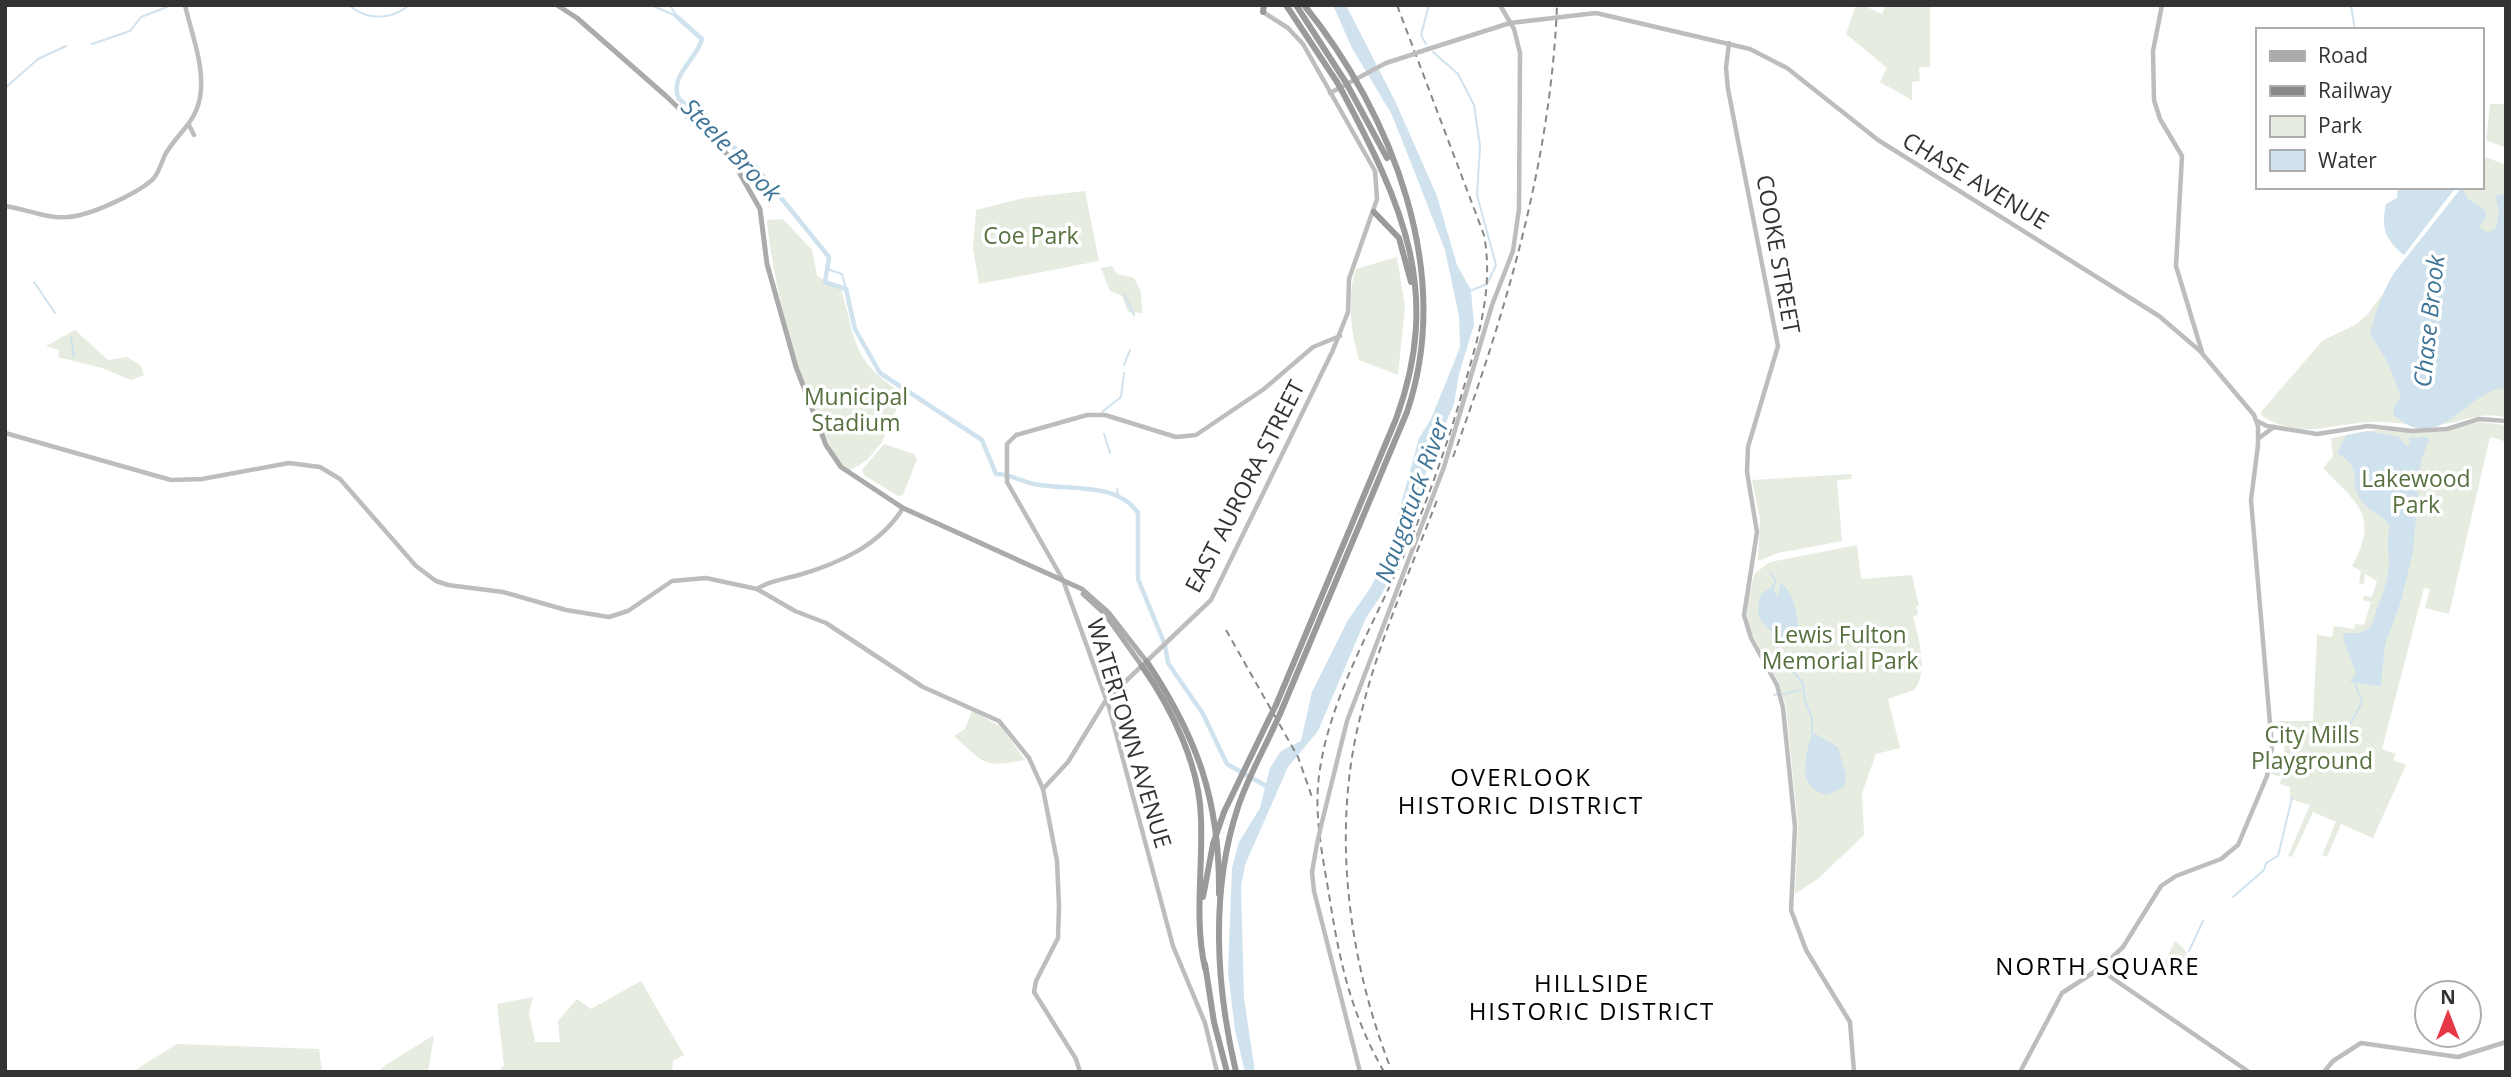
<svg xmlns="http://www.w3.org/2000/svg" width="2511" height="1077" font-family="'Open Sans',sans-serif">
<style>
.green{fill:#e6ecdf}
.water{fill:#cfe2ee}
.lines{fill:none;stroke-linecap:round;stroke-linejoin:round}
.stream{stroke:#cfe2ee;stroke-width:2}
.river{stroke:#cfe2ee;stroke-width:4.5}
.secondary{stroke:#bdbdbd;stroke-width:4.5}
.primary{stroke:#ababab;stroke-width:5}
.motorway{stroke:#9a9a9a;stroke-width:6}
.rail{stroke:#888;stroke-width:2;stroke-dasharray:7 5;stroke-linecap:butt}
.secondary-bridge{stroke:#bdbdbd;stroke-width:4.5}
.motorway-bridge{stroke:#9a9a9a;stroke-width:6}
.labels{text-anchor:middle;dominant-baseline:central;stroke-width:7;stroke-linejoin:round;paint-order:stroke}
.street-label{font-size:23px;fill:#333;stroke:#fff}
.park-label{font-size:23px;fill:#56703f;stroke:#fff}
.water-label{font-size:24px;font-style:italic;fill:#3f7597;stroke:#fff}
.neighbourhood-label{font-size:24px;letter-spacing:2px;fill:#000;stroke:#fff}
</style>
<rect width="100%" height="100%" fill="#fff"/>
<g class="green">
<path d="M1856 5H1870L1869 8 1882 14 1886 5H1930V67H1919L1920 81 1912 82V100L1880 82 1887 68 1846 34Z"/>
<path d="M2490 104H2506V148L2486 140Z"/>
<path d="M2481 155 2506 165V418C2483 410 2465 422 2443 424 2419 427 2396 421 2372 422 2331 423 2303 441 2262 416L2261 412 2322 341 2355 325 2367 315 2463 187H2481Z"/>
<path d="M1085 191 1099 261 979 284 973 248 976 210 1024 198Z"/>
<path d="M783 219 812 250 817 276 841 289C857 343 851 360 903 394L882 442 867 460 849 471C808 432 771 278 767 220Z"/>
<path d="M1397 257 1405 307 1398 375 1359 360C1351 331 1346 299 1356 269Z"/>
<path d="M1112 266 1117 274 1134 278 1141 292 1142 313 1128 312 1122 296 1110 291 1101 268Z"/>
<path d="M75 330 108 360 127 357 140 365 144 375 131 380 102 368 58 357 59 350 46 346Z"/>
<path d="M2479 422 2506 425 2504 441 2490 437 2449 614 2425 608 2430 589 2424 588 2382 749 2396 754 2393 760 2406 765 2373 838 2341 824 2327 857 2322 855 2336 822 2313 812 2292 857 2288 856 2310 805 2290 799V787L2280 784 2282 777 2271 774 2273 768 2284 771 2285 723 2273 721H2313L2317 635 2332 637 2334 626 2354 629 2355 624 2364 625 2371 602 2363 600 2364 596 2372 597 2377 581 2365 574 2364 584 2359 583 2361 571 2352 566C2380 516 2357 503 2323 468L2333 456 2331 438 2375 430 2440 432Z"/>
<path d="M884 444 914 454 917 459 903 495 898 496 864 475 862 470Z"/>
<path d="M1851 474 1852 479 1837 480 1842 541 1778 553 1758 561 1760 520 1752 480Z"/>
<path d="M1857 545 1861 579 1912 575 1919 606H1916L1918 615 1913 616C1918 636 1929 673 1914 690L1888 699 1900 748 1876 754 1862 793 1864 835 1819 878 1795 894 1798 827 1786 707 1778 681 1751 632 1747 614 1748 597 1755 573 1770 562Z"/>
<path d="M972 711 1000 726 1025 760C983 768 985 764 954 736L965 729Z"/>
<path d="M2175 941C2189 951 2193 962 2185 978L2163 966Z"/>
<path d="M641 981 684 1055 673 1061 672 1072H498L504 1065 497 1004 533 997 529 1013 535 1042H560L558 1021 577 999 591 1009Z"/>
<path d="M434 1035 428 1072H378L384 1066Z"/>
<path d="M177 1044 319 1049 322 1072H132Z"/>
</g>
<g class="water">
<path d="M1333 5H1346L1396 103 1437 196 1457 265 1471 290 1474 325 1459 374 1454 404 1431 457 1401 552 1382 594 1366 618 1318 731 1288 767 1245 865 1241 887 1244 998 1255 1072H1245L1235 1030 1228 972 1232 868 1239 842 1260 808 1270 768 1281 751 1301 741 1312 692 1348 620 1371 587 1388 551 1419 438 1431 419 1455 360 1460 347 1459 316 1445 250 1415 173 1392 115 1352 48Z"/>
<path d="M2398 187H2456L2404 255C2385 240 2381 228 2386 204L2397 198Z"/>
<path d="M2462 187 2468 199 2485 210 2486 218 2479 227 2488 233 2496 228 2499 212 2495 196 2506 193V388C2467 388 2441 458 2394 415L2393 409 2401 397 2387 361 2370 334C2375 314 2383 290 2394 273Z"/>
<path d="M2367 431 2399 437 2406 446 2410 445 2409 438 2427 437 2429 440 2421 460 2413 552 2401 601 2385 645 2381 686 2350 682 2356 673 2343 639 2344 633H2361L2371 627C2376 610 2384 593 2388 575 2391 558 2385 540 2390 526 2383 514 2368 512 2361 500 2347 480 2365 469 2337 453L2346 435Z"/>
<path d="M1780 583C1796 591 1797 622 1800 639L1774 647 1771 631C1757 619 1756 613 1761 594L1772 587 1778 598Z"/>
<path d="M1814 733 1838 747 1846 776 1844 787 1827 795C1801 788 1803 769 1808 749 1810 742 1809 738 1814 733Z"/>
</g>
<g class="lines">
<g class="stream">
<path d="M349 5C367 21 392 20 409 5"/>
<path d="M651 5 676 16"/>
<path d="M670 5 675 14"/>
<path d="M2351 5 2355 30"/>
<path d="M92 44 130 31 141 17 172 5"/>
<path d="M1426 44 1421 35 1429 5"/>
<path d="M1433 52 1458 74 1474 105 1480 146 1477 195 1496 265 1487 284 1472 290"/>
<path d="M5 88 38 59 66 46"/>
<path d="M827 269 842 274 846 289"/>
<path d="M34 282 55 313"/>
<path d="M1124 294 1134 315"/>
<path d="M71 337 74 357"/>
<path d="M1124 365 1130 350"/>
<path d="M1102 412 1121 397 1124 373"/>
<path d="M1104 434 1110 453"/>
<path d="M1117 489 1118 496"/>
<path d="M1770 573 1776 581 1772 588"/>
<path d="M1777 648 1790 659 1791 669 1803 683 1805 701 1812 718V734"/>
<path d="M1783 694 1801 690"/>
<path d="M1774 695 1777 694"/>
<path d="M2351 723 2362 702 2355 684"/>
<path d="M2233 897 2264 870 2266 863 2278 856 2292 798"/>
<path d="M2189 951 2203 921"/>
</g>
<path class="river" d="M676 16 702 39C697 59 668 77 679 99L756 167 829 257 825 282 846 289 855 329 880 373 982 440 996 474C1009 474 1021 481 1034 484 1067 491 1117 481 1138 513V579L1165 645 1168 663 1203 714 1227 764 1268 787"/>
<g class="secondary">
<path d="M2162 5 2153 51 2154 100 2160 119 2182 156 2176 266 2202 352"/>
<path d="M1729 43 1726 68 1728 89 1778 346 1748 447 1747 472 1757 532 1744 615 1751 638 1777 685 1783 708 1795 827 1791 910 1806 950 1850 1022 1854 1072"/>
<path d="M1419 52 1510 23 1596 13 1750 49 1787 68 1878 140 2159 316 2200 351 2254 415 2258 426V445L2251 500 2272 747 2267 776 2238 845 2221 859 2176 876 2161 886 2123 947 2102 967 2062 993 2020 1072"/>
<path d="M1330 93 1386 63 1414 54"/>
<path d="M189 125 194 135"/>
<path d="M5 206C27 209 46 219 68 217 89 216 134 195 151 181 159 175 161 162 166 153 180 130 199 121 201 89 203 62 191 32 185 5"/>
<path d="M2257 421 2267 426 2317 434 2368 426 2412 431 2447 429 2479 419 2506 421"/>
<path d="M5 433 171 480 202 479 289 463 320 467 340 479 416 566 436 581 448 585 503 592 566 610 609 617 628 611 672 581 706 578 757 589 795 611 826 623 923 687 999 721 1029 758 1043 789 1057 861 1059 906 1058 938 1036 981 1034 992 1076 1059 1080 1072"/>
<path d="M2259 438 2274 427"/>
<path d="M757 589C768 581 785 579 799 575 840 563 880 545 903 508"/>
<path d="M1043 789 1068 762 1106 700 1211 600 1333 350 1348 312 1349 279 1377 199 1375 171 1303 44 1288 28 1263 12"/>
<path d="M1321 826 1347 721 1444 467 1492 305 1513 251 1519 209 1520 53 1514 29 1500 5"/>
<path d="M1317 844 1312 872 1314 891 1360 1072"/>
<path d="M2099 969 2249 1072"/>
<path d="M1217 1072 1205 1023 1173 946 1109 707 1063 580 1007 482V444L1016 435 1087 415H1105L1176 437 1196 435 1264 389 1313 347 1340 336"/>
<path d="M2324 1072 2333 1061 2361 1043 2458 1057 2506 1042"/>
</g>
<g class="primary">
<path d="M557 5 577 18 666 96 731 158 760 209 767 264 796 367 826 445 841 467 903 508 1082 589 1108 612 1147 662"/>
<path d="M1083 594 1105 614 1142 666"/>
</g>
<g class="motorway">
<path d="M1286 5 1337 82"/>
<path d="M1296 5 1345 81"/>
<path d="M1263 12 1264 5"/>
<path d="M1349 88 1387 158"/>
<path d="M1374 212 1399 238 1411 282"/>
<path d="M1147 662C1198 739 1220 801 1219 894"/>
<path d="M1142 666C1172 709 1200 766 1201 819 1203 869 1194 919 1205 968"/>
<path d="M1276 705 1396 419C1443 291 1402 204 1342 91"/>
<path d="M1280 714 1407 412C1454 273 1393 115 1304 5"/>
<path d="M1224 812 1268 721"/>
<path d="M1203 897 1213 844"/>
<path d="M1205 964 1214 1022 1227 1072"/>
<path d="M1236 1072C1216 987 1210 891 1238 807 1247 780 1261 755 1273 729"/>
</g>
<g class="rail">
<path d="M1453 457C1506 312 1551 161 1557 5"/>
<path d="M1226 630 1298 757 1312 797"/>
<path d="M1389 1064C1347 954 1331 825 1362 710 1380 638 1411 569 1437 500"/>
<path d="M1384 1072C1353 1017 1341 969 1331 907 1325 867 1315 827 1318 786 1324 710 1369 633 1400 564 1425 508 1446 449 1463 390 1478 338 1494 289 1484 235L1397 5"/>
</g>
<g class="secondary-bridge">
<path d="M1414 54 1419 52"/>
<path d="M1317 844 1321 826"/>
</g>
<g class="motorway-bridge">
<path d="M1345 81 1349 88"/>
<path d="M1337 82 1342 91"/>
<path d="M1268 721 1276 705"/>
<path d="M1273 729 1280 714"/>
<path d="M1213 844 1224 812"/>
</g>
</g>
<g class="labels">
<g class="street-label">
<text transform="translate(1976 180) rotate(31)">CHASE AVENUE</text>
<text transform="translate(1779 254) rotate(80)">COOKE STREET</text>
<text transform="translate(1244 486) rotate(-63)">EAST AURORA STREET</text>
<text transform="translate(1130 733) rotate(73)">WATERTOWN AVENUE</text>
</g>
<g class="park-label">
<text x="1031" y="235">Coe Park</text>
<text x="856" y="396">Municipal<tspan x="856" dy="26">Stadium</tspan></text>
<text x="2416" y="478">Lakewood<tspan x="2416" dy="26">Park</tspan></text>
<text x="1840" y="634">Lewis Fulton<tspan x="1840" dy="26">Memorial Park</tspan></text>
<text x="2312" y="734">City Mills<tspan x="2312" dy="26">Playground</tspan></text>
</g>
<g class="water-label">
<text transform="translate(732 149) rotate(46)">Steele Brook</text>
<text transform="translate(2428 321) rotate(-84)">Chase Brook</text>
<text transform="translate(1411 500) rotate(-70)">Naugatuck River</text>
</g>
<g class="neighbourhood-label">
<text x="1521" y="776">OVERLOOK<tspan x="1521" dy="28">HISTORIC DISTRICT</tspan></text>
<text x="2098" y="965">NORTH SQUARE</text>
<text x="1592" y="982">HILLSIDE<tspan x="1592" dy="28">HISTORIC DISTRICT</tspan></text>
</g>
</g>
<rect width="2511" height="1077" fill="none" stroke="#333333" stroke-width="14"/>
<rect x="2256" y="28" width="228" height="161" fill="#ffffff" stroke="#adadad" stroke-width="2"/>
<rect x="2270" y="51" width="35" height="10" fill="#ababab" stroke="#adadad" stroke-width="2"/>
<text x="2318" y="63" font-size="21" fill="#333333">Road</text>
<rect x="2270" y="86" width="35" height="10" fill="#888888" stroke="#adadad" stroke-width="2"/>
<text x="2318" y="98" font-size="21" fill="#333333">Railway</text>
<rect x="2270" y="116" width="35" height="21" fill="#e6ecdf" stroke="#adadad" stroke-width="2"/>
<text x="2318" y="133" font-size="21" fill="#333333">Park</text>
<rect x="2270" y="150" width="35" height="21" fill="#cfe2ee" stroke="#adadad" stroke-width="2"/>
<text x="2318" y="168" font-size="21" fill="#333333">Water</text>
<g transform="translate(2448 1014)"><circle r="33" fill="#ffffff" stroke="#adadad" stroke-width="2"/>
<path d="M0-5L12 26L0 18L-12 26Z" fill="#e63946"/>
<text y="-10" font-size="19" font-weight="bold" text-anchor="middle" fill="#333333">N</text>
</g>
</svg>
